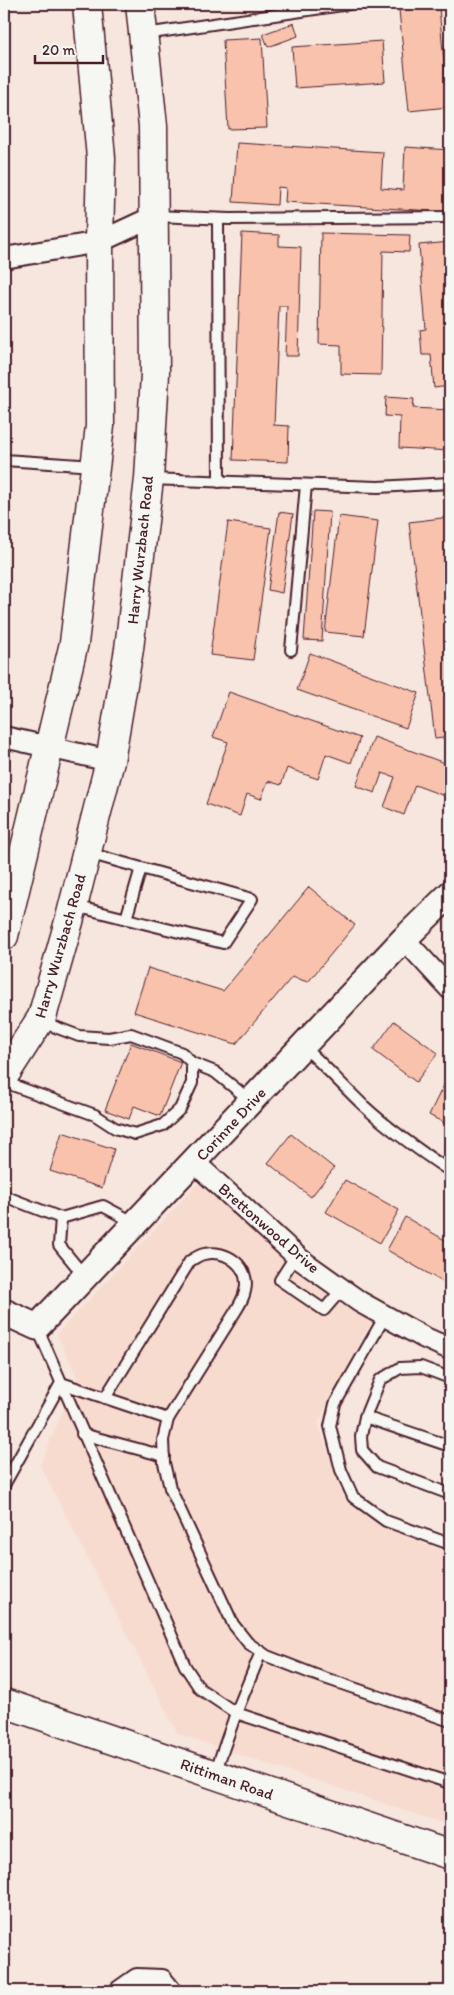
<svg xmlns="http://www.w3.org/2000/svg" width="454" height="1995" font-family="Itim,sans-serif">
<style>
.built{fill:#f8dbcf}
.building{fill:#f9c2ad;stroke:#4a1f2b}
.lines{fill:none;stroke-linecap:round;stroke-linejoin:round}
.service-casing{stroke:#4a1f2b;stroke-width:14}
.minor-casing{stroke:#4a1f2b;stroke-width:24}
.tertiary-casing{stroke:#4a1f2b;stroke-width:29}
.secondary-casing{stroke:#4a1f2b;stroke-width:31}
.service{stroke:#f6f6f2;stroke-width:10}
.minor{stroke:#f6f6f2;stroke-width:20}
.tertiary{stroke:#f6f6f2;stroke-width:25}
.secondary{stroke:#f6f6f2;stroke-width:28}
.labels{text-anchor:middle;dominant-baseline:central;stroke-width:5;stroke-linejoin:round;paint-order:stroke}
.street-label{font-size:16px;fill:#4a1f2b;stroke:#f6f6f2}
</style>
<rect width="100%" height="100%" fill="#f7e6dd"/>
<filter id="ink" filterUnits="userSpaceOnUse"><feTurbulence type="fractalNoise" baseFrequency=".02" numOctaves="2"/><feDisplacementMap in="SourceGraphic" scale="10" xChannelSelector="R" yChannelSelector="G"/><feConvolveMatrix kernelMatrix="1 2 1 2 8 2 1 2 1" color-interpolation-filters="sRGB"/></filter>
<g filter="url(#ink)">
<path class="built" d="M200 1181 309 1277 372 1321 318 1423 344 1499 381 1527 450 1553V1826L178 1734 40 1465 77 1377 57 1334Z"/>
<g class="building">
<path d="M439 7 448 107 409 111 399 10Z"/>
<path d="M294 23 298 36 268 47 263 34Z"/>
<path d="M262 38 267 128 228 129 223 40Z"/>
<path d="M382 41 385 82 295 88 292 47Z"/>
<path d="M450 47V91L444 48Z"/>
<path d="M237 143 383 152 381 188 403 190 405 147 450 150V212L285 202 286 188 278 187 277 205 233 202Z"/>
<path d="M242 233 279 235V246L301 247 298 356H285L287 306H279L274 425 289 426 288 462 233 460Z"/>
<path d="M321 233 410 235 409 252 383 251 381 375 341 374V345L319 344Z"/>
<path d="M450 242V386L434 388 431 355H422L420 330 426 329 419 245Z"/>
<path d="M386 397 414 399 413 408 450 410V451L399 448 400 417 385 416Z"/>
<path d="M313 511 330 512 322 641 304 640Z"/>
<path d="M279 512 293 514 282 593 268 590Z"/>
<path d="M339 516 378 521 364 636 325 632Z"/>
<path d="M450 517V737L435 739 409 522Z"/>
<path d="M228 522 271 528 253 660 210 655Z"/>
<path d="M310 653 419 693 406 728 297 690Z"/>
<path d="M229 692 360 738 351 763 326 754 318 779 287 768 281 785 268 781 261 799 247 794 240 816 206 804 228 742 213 737Z"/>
<path d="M374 737 450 765V798L415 785 404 815 384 807 395 777 382 773 375 793 356 786Z"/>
<path d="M309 887 355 925 308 982 292 977 236 1044 134 1012 148 968 223 991Z"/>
<path d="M394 1021 438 1053 416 1082 373 1050Z"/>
<path d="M131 1043 181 1062 160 1116 134 1106 129 1119 105 1110Z"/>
<path d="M450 1072V1126L429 1115Z"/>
<path d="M62 1132 114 1149 102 1188 50 1171Z"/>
<path d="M291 1134 334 1168 311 1197 268 1163Z"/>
<path d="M345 1180 399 1210 380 1243 326 1212Z"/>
<path d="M405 1217 450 1243V1281L448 1285 387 1250Z"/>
</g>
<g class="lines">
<defs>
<g id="service">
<path d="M145 34 349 4"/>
<path d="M155 216 229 219 450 217"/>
<path d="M218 219 219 482"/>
<path d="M4 460 95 466"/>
<path d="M149 479 378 487 450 483"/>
<path d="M291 650 306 485"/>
<path d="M75 906 223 943 252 899 88 853"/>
<path d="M126 919 141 868"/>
<path d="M304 1047C325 1066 344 1087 364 1106 391 1131 420 1151 450 1171"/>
<path d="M192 1063 215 1072 251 1101"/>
<path d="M4 1082 95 1115 115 1128 135 1134 163 1125 180 1109 192 1083V1063L182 1053 131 1034 109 1038 79 1036 42 1022"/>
<path d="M4 1196 61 1218"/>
<path d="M296 1255 280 1280 324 1310 342 1289"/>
<path d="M85 1277 59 1245 61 1218 103 1206 135 1223"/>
<path d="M385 1316 335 1404 330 1426 341 1470 353 1497 386 1521 450 1544"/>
<path d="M37 1327 185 1666 200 1689 236 1713 450 1783"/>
<path d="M450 1378 421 1367 400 1368 380 1380 365 1417 361 1436 362 1450 377 1467 450 1494"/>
<path d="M105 1398 190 1261C195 1258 199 1255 204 1254 227 1249 251 1267 245 1291 244 1297 240 1304 237 1309L168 1419"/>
<path d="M365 1417 450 1446"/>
<path d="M82 1434 164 1456"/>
<path d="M4 1485 61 1383 168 1419 163 1440 164 1463 170 1488 233 1624 248 1643 267 1656 313 1674 450 1721"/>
<path d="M215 1773 236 1713 261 1652"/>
</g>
<g id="minor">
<path d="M4 258 99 242 155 216"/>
<path d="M4 737 110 761"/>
<path d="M404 939 450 989"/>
<path d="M195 1163 301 1260 360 1302 423 1337 450 1349"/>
<path d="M120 1991 137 1979 162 1980 171 1991"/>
</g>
<path id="tertiary" d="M4 1312 37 1327 404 939 450 894"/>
<g id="secondary">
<path d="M4 936 74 643 100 426 99 242 101 158 87 4"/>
<path d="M4 1076 42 1017 70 918 110 761 129 649 149 479 155 374 153 126 140 4"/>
<path d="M4 1703 450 1855"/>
</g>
</defs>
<use href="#service" class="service-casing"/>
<use href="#minor" class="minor-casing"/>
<use href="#tertiary" class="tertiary-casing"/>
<use href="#secondary" class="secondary-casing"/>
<use href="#service" class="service"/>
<use href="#minor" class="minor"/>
<use href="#tertiary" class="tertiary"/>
<use href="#secondary" class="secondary"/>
</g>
</g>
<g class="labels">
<g class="street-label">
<text transform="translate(140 550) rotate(-84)">Harry Wurzbach Road</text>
<text transform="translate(60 946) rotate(-74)">Harry Wurzbach Road</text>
<text transform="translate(231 1124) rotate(-47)">Corinne Drive</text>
<text transform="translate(269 1228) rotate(41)">Brettonwood Drive</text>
<text transform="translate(227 1779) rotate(19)">Rittiman Road</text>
</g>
</g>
<rect width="454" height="1995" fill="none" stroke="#f6f6f2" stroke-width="20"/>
<rect x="10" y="10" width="434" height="1975" fill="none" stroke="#4a1f2b" stroke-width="2" filter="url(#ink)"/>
<path d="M35 55v8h68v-8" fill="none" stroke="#4a1f2b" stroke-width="2.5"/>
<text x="42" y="55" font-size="15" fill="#4a1f2b" stroke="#f6f6f2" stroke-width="4" paint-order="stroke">20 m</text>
</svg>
